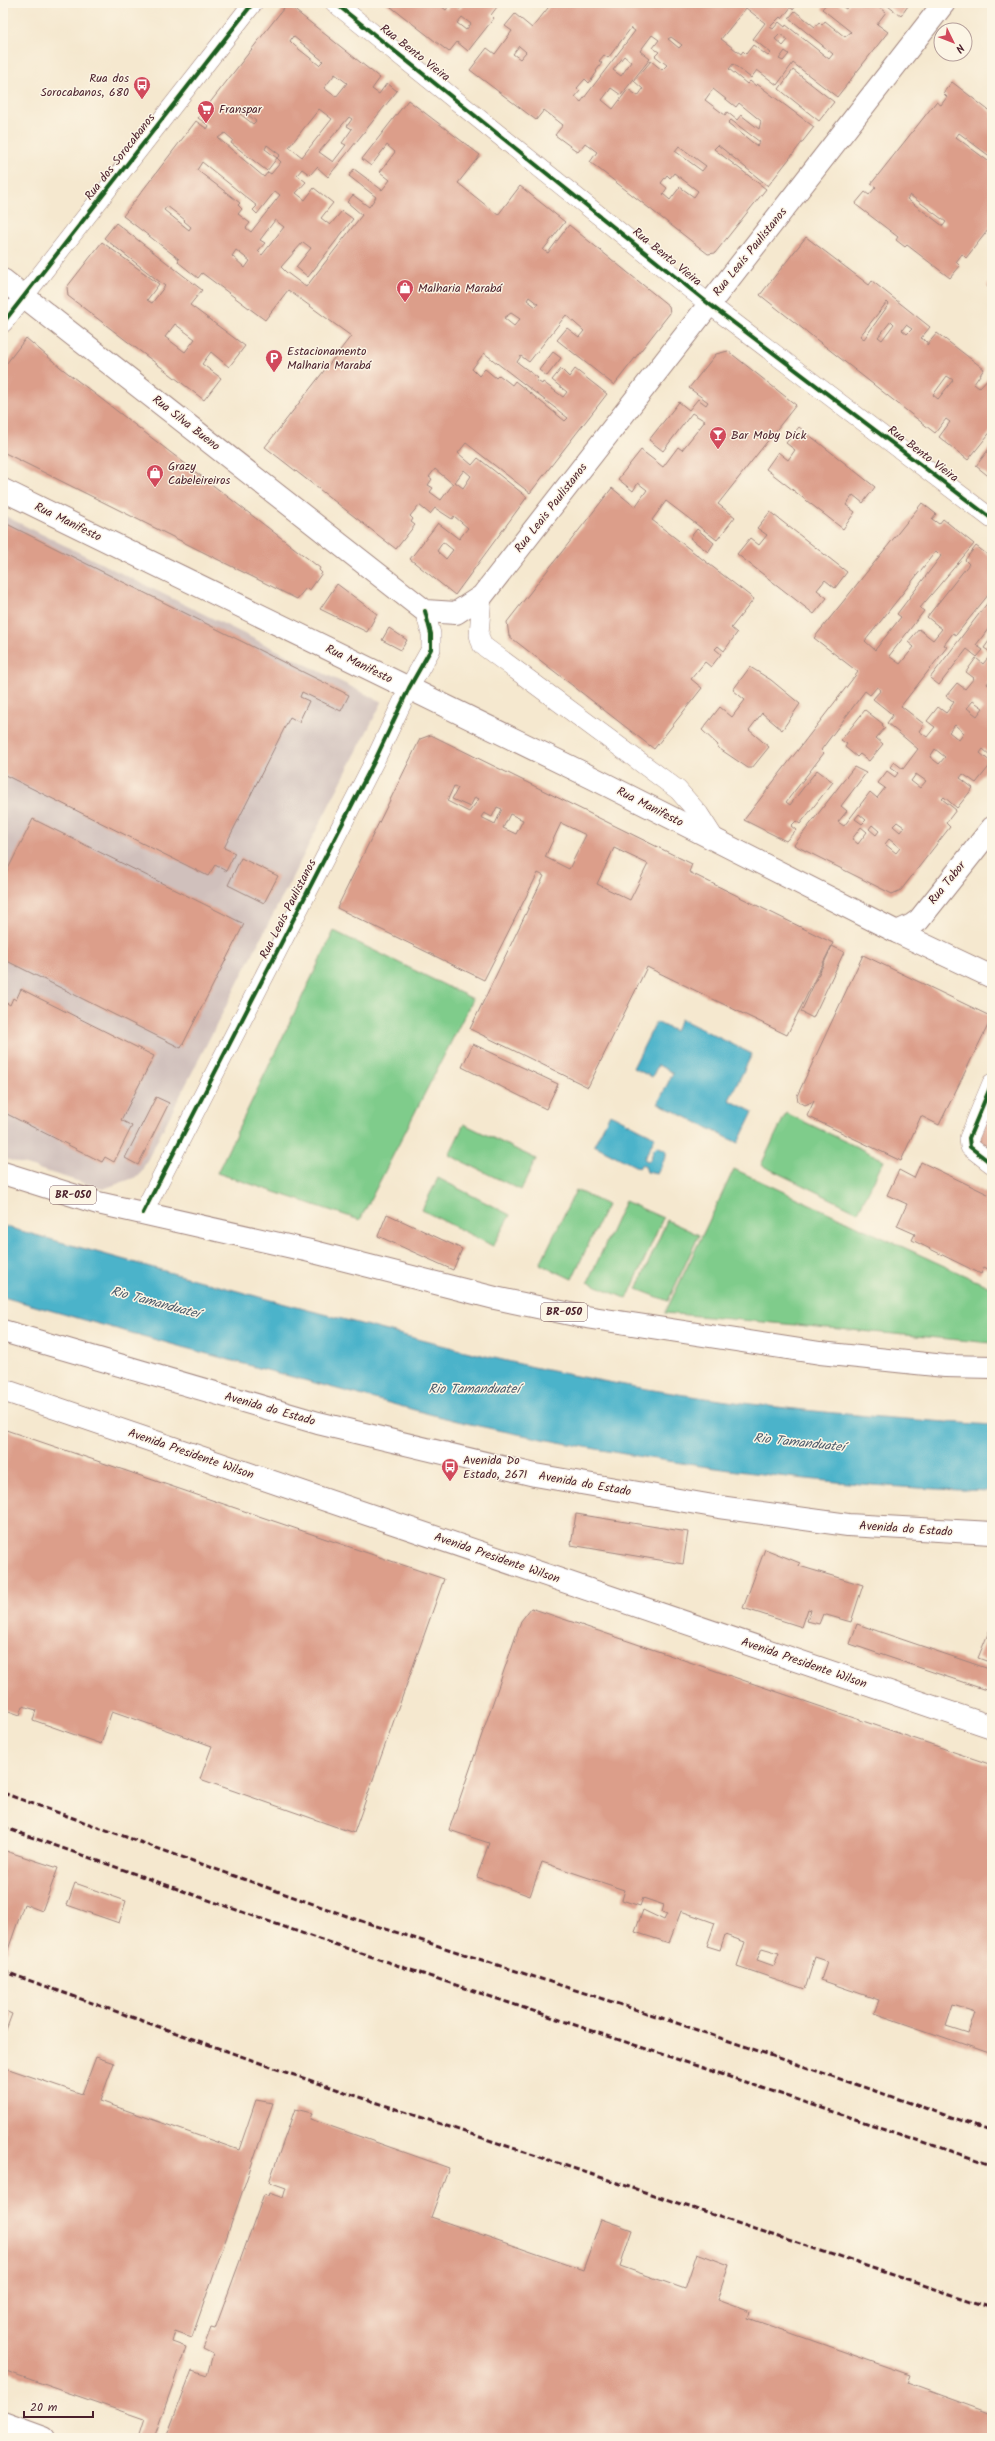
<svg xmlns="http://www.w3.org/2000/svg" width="995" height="2441" font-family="Kalam,sans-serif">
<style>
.industrial{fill:#d0c0bc}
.green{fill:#7fcc8b;stroke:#64765b}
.water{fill:#4cb3ca;stroke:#4b697a}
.building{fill:#dc9e8a;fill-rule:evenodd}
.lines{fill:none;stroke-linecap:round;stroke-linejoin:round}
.street-casing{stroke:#a0847d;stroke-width:20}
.secondary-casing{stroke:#a0847d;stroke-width:24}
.highway-casing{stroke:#a0847d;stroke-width:24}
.street{stroke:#fff;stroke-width:19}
.secondary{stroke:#fff;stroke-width:22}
.highway{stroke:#fff;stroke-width:22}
.rail{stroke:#4a1f2b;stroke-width:3;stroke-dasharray:6 3;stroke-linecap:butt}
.cycleway-casing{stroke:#fcf5e5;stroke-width:6}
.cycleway{stroke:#1b5e20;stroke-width:4}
.labels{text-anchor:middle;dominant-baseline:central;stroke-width:3;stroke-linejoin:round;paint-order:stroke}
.shield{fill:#fcf5e5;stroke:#7f5f63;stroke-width:1}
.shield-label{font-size:11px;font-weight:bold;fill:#4a1f2b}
.street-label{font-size:12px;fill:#4a1f2b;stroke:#fcf5e5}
.poi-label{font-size:12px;fill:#4a1f2b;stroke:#fcf5e5;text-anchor:start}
.water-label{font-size:13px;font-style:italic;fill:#4b5a6b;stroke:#fcf5e5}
</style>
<rect width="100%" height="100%" fill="#fcf5e5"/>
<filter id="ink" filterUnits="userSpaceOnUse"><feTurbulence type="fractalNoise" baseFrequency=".025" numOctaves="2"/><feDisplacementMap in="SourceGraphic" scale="8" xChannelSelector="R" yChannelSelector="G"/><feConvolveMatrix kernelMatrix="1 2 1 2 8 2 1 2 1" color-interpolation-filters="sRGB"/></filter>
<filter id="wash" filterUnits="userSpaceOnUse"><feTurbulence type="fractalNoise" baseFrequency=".012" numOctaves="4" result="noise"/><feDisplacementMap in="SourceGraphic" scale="16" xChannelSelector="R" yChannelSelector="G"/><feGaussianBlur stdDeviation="0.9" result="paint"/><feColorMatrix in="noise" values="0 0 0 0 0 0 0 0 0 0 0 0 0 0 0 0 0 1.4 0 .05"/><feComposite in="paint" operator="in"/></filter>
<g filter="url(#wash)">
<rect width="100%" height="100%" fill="#f5e8cf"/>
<path class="industrial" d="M3 515 382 702 139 1176 103 1189 3 1158Z"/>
<g class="green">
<path d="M334 931 473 999 360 1220 217 1173Z"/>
<path d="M786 1113 884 1160 858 1212 761 1165Z"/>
<path d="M464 1124 536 1159 521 1190 449 1155Z"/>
<path d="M734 1169 992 1288V1343L665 1313Z"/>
<path d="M438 1178 510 1215 493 1246 422 1210Z"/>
<path d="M576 1190 607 1205 572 1279 540 1264Z"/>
<path d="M625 1201 663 1218 627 1299 588 1282Z"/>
<path d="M667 1220 699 1235 668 1301 637 1289Z"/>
</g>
<g class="water">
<path d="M681 1019 752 1054 729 1100 753 1112 738 1143 658 1103 673 1073 658 1065 652 1077 633 1068 656 1022 675 1031Z"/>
<path d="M610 1114 655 1137 644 1159 648 1161 651 1159 653 1150 657 1146 666 1150V1156L657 1174 647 1172 645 1166 642 1164 639 1168 594 1145Z"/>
<path d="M3 1226C122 1259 241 1293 361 1324 443 1346 525 1367 608 1382 735 1406 864 1417 992 1425V1491C819 1487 648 1462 479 1426 433 1416 387 1402 341 1390 228 1360 116 1329 3 1297Z"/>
</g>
<g id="blocks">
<g class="building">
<path d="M386 3H443L441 6 446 10 451 3 460 9 465 3H500L491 15 494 18 468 51 457 42 449 52ZM462 17 471 24 466 30 457 23Z"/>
<path d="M552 3H798L793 10 791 7 782 19 780 17 770 27 773 29 779 22 785 27 786 25 829 59 833 54 789 18 795 11 815 27 819 22 822 25 825 21 845 37 851 32 822 9 827 3H837L846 9 850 3H878L877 5 886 12 877 24 888 32 837 97 793 63 777 85 757 70 751 78 733 64 729 69 747 84 750 81 756 86 757 84 814 127 768 186 718 145 714 149 766 189 715 253 708 254 590 162 597 152 585 143 578 152 555 135 563 125 544 110 536 120 470 70 487 48 495 54 512 31 505 26 515 14 532 28ZM746 8 765 23 753 39 771 53 768 56 753 45 746 54 743 51 741 54 721 39ZM631 28 635 31 581 102 575 97 580 91 577 88 585 79 589 83 597 72 596 71 602 63 599 61 604 55 608 58ZM780 34 788 40 783 46 775 39ZM652 35 659 40 653 48 659 52 655 56 667 65 662 70 651 61 634 81 643 89 638 96 628 89 613 109 602 100 611 88 621 95 650 59 640 51ZM671 37 682 45 679 48 668 39ZM519 46 526 52 520 59 513 54ZM785 51 789 54 783 61 779 59ZM624 56 631 62 621 76 613 70ZM713 89 736 107 739 103 761 121 759 129 741 115 737 120 727 112 725 115 705 100ZM731 120 760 142 757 146 728 123ZM679 146 706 166 702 171 675 151ZM674 173 698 191 694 197 680 187 670 200 663 194 667 188 661 183 667 175 670 178Z"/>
<path d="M884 3H910L901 16Z"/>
<path d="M287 4 380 78 372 89 379 94 387 83 397 91 328 177 317 167 310 175 302 169 297 175 306 182 296 193 305 200 314 188 333 203 321 218 330 225 342 211 353 219 308 277 296 267 311 248 303 242 281 267 286 272 306 287 362 215 347 202 353 195 369 207 376 197 349 176 354 169 382 190 390 180 380 172 395 152 387 145 371 166 362 159 408 100 480 155 458 183 498 215 520 186 565 222 543 250 548 253 569 225 669 306 670 313 614 385 557 340 567 328 579 337 584 331 566 315 529 362 521 356 517 362 538 378 536 380 542 384 543 382 563 397 567 392 552 380 561 369 569 377 575 369 607 394 530 493 466 443 458 453 472 465 478 458 527 497 455 595 410 559 438 523 459 539 468 528 454 516 452 519 435 508 430 514 419 505 410 516 413 519 411 522 415 525 396 549 265 447 351 336 288 290 265 320 202 273 198 278 178 262 179 259 123 216 196 121 207 129 209 126 198 118ZM293 36 323 61 319 65 295 46 290 41ZM335 74 347 83 336 97 324 88ZM319 109 332 119 302 157 289 147ZM243 111 256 121 253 124 240 114ZM349 117 352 119 347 126 352 129 342 143 346 145 333 162 319 152ZM225 133 233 140 231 143 267 171 277 158 265 149 267 145 280 155 277 158 281 162 271 174 268 172 264 177 218 138ZM202 162 257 206 253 210 257 214 275 191 280 195 251 232 246 228 250 223 238 214 242 209 238 205 240 203 197 170ZM167 206 185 220 184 221 191 227 189 230 164 210ZM275 220 284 227 262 255 258 251 265 243 260 240ZM236 250 250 261 245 268 232 256ZM529 297 538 304 536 307 527 300ZM511 313 520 319 514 326 504 318ZM484 353 568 418 565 421 515 381 512 385 499 375 496 378 485 369 479 376 472 369ZM435 469 453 484 441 500 430 492 433 488 428 485 432 479 429 477ZM464 470 471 476 463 488 455 482ZM443 542 453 550 446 559 437 551Z"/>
<path d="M793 70 834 102 819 121 779 89Z"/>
<path d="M952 82 992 113V158L959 133 956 137 992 164V225L966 258 962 254 956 262 960 266 950 278 907 245 905 247 896 240 898 237 855 204 865 192 869 195 876 187 871 184 936 102 941 105 947 97 943 93ZM910 195 946 222 943 226 907 199Z"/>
<path d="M116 223 202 290 190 305 245 346 229 367 211 352 202 364 221 378 204 400 68 296 67 287 102 242 159 284 147 300 152 303 165 286 104 238ZM175 324 195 339 185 352 165 337Z"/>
<path d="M806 237 869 285 872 281 930 327 921 338 927 342V345L937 333 984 369 974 384 979 388 992 374V430L968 460 939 437 950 422 946 419 935 433 760 295ZM887 302 889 304 864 339 860 336ZM891 321 894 324 882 340 878 337ZM906 325 912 329 907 334 902 330ZM947 376 953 380 938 399 933 395Z"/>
<path d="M992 281V290L987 286Z"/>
<path d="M26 338 60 367 320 568 319 570 322 573 309 591 306 588 297 599 3 452V368Z"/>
<path d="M728 351 796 405 718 504 735 517 717 540 666 501 652 520 754 599 731 628 737 633 724 651 718 646 715 649 721 654 711 667 705 662 691 679 702 688 654 749 509 636 507 622 612 488 635 507 647 490 638 483 633 491 618 479 641 450 663 467 678 447 682 450 705 421 692 413 663 451 649 440 679 402 689 410 698 399 706 405 708 402 689 388 716 354Z"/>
<path d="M553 352 561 358 547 376 539 370Z"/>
<path d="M799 427 875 487 863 503 853 495 846 505 855 512 843 529 766 469 778 452 788 460 795 450 786 443Z"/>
<path d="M992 445V479L976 466Z"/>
<path d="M922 503 936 514 932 519 939 524 943 519 974 544 920 608 924 611 889 656 900 664 914 647 908 642 919 629 933 640 942 629 927 617 969 564 965 560 976 546 992 558V596L989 594 956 635 953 633 944 645 947 647 901 706 924 724 919 731 927 737 935 727 927 721 938 707 946 713 950 708 954 702 946 696 957 683 965 689 974 678 966 672 976 658 983 664 992 653 984 648 989 641 992 643V677L987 684 992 688V757L983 749 980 753 992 763 976 783 963 774 960 778 973 788 957 808 944 797 942 799 956 810 946 823 950 827 901 890 892 894 794 845 854 767 866 773 841 806 847 811 838 822 844 826 870 792 877 798 885 788 878 783 887 771 895 777 898 773 890 767 894 762 903 769 918 749 887 723 893 715 873 699 881 690 877 687 870 695 865 691 821 750 824 753 786 802 790 805 817 770 833 782 800 824 796 821 791 826 796 830 786 841 744 820 858 672 814 638ZM936 551 941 556 897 614 901 617 875 650 865 641ZM973 701 983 708 977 716 967 708ZM955 725 964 733 959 740 949 732ZM935 749 945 757 939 764 930 757ZM916 774 926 781 920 788 911 781ZM859 814 866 820 862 824 855 819ZM897 822 904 827 900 832 893 826ZM872 825 879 831 876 835 869 829ZM861 827 867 832 858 844 852 839ZM889 839 900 848 896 853 885 844Z"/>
<path d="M770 512 847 572 835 588 825 580 817 590 827 598 814 614 737 554 750 538 759 545 767 535 757 528Z"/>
<path d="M3 522 349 695 341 711 302 692 300 697 309 701 299 722 290 717 224 848 235 853 226 871 215 865 208 876 3 774V561L7 552 3 550Z"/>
<path d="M697 529 714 543 708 552 690 538Z"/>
<path d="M337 584 377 614 367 632 320 609Z"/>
<path d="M992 597V624L976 645 983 650 977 657 967 649 939 685 930 678Z"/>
<path d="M389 628 407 640 401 650 382 640Z"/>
<path d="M750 667 771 680 800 704 782 730 762 713 749 730 769 747 752 768H748L717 747 718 745 702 730 720 707 732 717 745 700 733 690Z"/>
<path d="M865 710 883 724 882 725 885 728 876 738 883 744 869 761 860 754 857 757 845 747 847 744 841 740Z"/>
<path d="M431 735 692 864 689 872 833 943 787 1035 647 967 588 1087 470 1029 544 876 538 873 484 980 337 908 420 739ZM454 786 458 788 452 799 470 807 475 797 479 799 469 812 447 801ZM497 807 502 809 495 824 481 817 484 813 492 817ZM510 814 523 820 516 834 503 828ZM561 823 586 835 569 869 545 857ZM614 848 648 864 630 900 597 884Z"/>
<path d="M33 819 244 924 181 1048 3 959V879Z"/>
<path d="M241 858 278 876 264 903 228 885Z"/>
<path d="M832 946 844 952 813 1018 801 1012Z"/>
<path d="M863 955 992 1017 939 1125 921 1116 901 1161 807 1116 814 1101 805 1105 798 1101 797 1096Z"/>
<path d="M21 989 154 1056 121 1120 132 1126 114 1162 105 1157 102 1162 3 1112V1001L10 1005 13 998 16 1000Z"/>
<path d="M473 1044 558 1084 546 1109 462 1067Z"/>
<path d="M992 1094V1140L987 1147 970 1139Z"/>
<path d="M156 1097 169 1103 138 1165 125 1158Z"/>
<path d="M921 1162 992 1196V1271L984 1267 981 1274 912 1240 915 1234 897 1226 907 1204 887 1195 899 1170 914 1178Z"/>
<path d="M387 1214 462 1249 453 1270 378 1236Z"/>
<path d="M3 1429 444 1579 354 1833 200 1779 212 1746 112 1711 101 1744 33 1720 36 1710 23 1706 20 1715 3 1709Z"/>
<path d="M576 1514 688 1532 683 1564 571 1545Z"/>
<path d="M765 1549 800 1563 799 1566 863 1585 851 1622 823 1614 819 1624 807 1621 811 1610 808 1609 802 1627 743 1608Z"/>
<path d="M531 1608 992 1765V2054L874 2013 879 2000 821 1980 827 1961 815 1957 805 1989 737 1966 745 1942 725 1935 720 1950 707 1946 715 1923 681 1911 669 1943 635 1932 643 1910 664 1920 667 1914 662 1912 664 1905 643 1898 640 1906 622 1900 625 1890 595 1880 542 1862 530 1896 477 1877 489 1843 449 1830 521 1621ZM762 1948 779 1953 774 1966 757 1960ZM953 2005 975 2012 968 2033 946 2026Z"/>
<path d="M857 1624 992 1670V1692L850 1644Z"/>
<path d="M992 1624V1663L978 1658Z"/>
<path d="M3 1850 58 1868 42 1911 24 1904 3 1964Z"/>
<path d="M75 1883 126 1901 119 1923 67 1905Z"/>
<path d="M3 2010 12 2014 3 2038Z"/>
<path d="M96 2057 114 2063 100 2101 239 2150 256 2100 273 2103 192 2337 175 2331 172 2342 186 2347 154 2438H138L144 2419 3 2370V2067L82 2094Z"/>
<path d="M295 2109 312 2113 310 2119 449 2168 431 2217 583 2270 601 2219 632 2230 620 2266 685 2289 697 2253 729 2265 717 2300 750 2312 748 2318 910 2375 907 2383 992 2414V2438H166L192 2370 207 2375 213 2354 203 2349 211 2328 215 2329 264 2195 268 2196 269 2193 283 2198 286 2188 269 2182Z"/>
</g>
</g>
</g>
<g filter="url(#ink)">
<use href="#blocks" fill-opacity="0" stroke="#a0847d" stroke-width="1"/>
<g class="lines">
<defs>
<g id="street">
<path d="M335 3 709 304 992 519"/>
<path d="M3 323 253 3"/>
<path d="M482 596 479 635 482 645 678 790 699 814 715 839"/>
<path d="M992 1083 969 1138 970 1147 992 1164"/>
<path d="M143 1213 376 758 409 688 431 649V634L425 611"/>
</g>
<g id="secondary">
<path d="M3 280 425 611 456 613 482 596 944 3"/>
<path d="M3 490 593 778 897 932 992 977"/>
<path d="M897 932 912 925 919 920 992 828"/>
<path d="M3 1390 992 1727"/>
<path d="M3 2423 44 2438"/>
</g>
<g id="highway">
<path d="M3 1173 98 1203 310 1251 495 1298 580 1316 820 1353 945 1366 992 1367"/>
<path d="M3 1331 318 1423 535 1475 719 1507 848 1525 992 1533"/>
</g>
</defs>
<use href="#street" class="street-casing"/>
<use href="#secondary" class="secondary-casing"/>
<use href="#highway" class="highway-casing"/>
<use href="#street" class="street"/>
<use href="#secondary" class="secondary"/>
<use href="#highway" class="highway"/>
<g class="rail">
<path d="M3 1793 358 1920 662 2018 992 2131"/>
<path d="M3 1827 307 1935 992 2165"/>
<path d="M3 1971 288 2073 992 2308"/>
</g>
<defs>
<g id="cycleway">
<path d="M335 3 709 304 992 519"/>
<path d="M3 323 253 3"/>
<path d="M992 1083 969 1138 970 1147 992 1164"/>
<path d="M143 1213 376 758 409 688 431 649V634L425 611"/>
</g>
</defs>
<use href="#cycleway" class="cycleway-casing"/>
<use href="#cycleway" class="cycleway"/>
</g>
</g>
<defs>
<symbol id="bus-pin" viewBox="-11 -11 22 30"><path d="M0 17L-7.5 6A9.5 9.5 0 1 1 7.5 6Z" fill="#d1495b" stroke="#fcf5e5"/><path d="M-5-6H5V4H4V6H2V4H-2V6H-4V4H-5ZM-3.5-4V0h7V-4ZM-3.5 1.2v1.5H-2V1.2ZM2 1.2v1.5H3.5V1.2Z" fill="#fff"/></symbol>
<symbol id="supermarket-pin" viewBox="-11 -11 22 30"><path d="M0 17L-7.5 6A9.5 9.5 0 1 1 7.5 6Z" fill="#d1495b" stroke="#fcf5e5"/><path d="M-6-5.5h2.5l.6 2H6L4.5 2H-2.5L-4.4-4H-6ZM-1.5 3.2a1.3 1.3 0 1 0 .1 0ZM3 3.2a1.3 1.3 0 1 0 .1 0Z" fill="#fff"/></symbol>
<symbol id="shop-pin" viewBox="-11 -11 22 30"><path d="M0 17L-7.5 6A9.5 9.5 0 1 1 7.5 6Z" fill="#d1495b" stroke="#fcf5e5"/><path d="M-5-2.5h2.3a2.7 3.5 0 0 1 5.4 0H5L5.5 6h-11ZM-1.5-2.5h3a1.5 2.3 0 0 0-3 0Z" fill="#fff"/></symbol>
<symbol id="parking-pin" viewBox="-11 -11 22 30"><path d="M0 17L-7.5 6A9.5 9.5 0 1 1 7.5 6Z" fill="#d1495b" stroke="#fcf5e5"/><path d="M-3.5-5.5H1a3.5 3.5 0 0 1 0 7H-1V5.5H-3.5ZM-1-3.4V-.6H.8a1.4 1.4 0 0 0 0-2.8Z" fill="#fff"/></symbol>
<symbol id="bar-pin" viewBox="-11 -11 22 30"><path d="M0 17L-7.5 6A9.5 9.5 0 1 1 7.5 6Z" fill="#d1495b" stroke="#fcf5e5"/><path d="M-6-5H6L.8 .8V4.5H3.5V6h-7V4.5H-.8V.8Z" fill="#fff"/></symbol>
</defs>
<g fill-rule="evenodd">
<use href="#bus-pin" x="132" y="75" width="20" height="27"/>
<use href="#supermarket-pin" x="196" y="99" width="20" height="27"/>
<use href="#shop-pin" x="395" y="278" width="20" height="27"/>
<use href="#parking-pin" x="264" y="348" width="20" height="27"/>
<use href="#bar-pin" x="708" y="425" width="20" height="27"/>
<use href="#shop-pin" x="145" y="463" width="20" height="27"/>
<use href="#bus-pin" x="440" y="1457" width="20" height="27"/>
</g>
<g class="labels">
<g class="shield">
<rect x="50" y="1186" width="46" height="18" rx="3"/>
<rect x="541" y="1303" width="46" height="18" rx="3"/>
</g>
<g class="shield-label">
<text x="73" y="1195">BR-050</text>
<text x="564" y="1312">BR-050</text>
</g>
<g class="street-label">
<text transform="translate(415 53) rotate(38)">Rua Bento Vieira</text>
<text transform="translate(120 157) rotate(-52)">Rua dos Sorocabanos</text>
<text transform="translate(750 252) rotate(-51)">Rua Leais Paulistanos</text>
<text transform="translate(667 257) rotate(39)">Rua Bento Vieira</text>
<text transform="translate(186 423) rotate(38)">Rua Silva Bueno</text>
<text transform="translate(923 454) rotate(37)">Rua Bento Vieira</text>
<text transform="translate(551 508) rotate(-52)">Rua Leais Paulistanos</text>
<text transform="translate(68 522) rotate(26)">Rua Manifesto</text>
<text transform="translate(359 664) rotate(26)">Rua Manifesto</text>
<text transform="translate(650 807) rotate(27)">Rua Manifesto</text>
<text transform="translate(947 883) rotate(-51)">Rua Tabor</text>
<text transform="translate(288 909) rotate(-63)">Rua Leais Paulistanos</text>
<text transform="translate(270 1409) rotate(16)">Avenida do Estado</text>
<text transform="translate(191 1454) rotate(19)">Avenida Presidente Wilson</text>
<text transform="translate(585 1484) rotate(10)">Avenida do Estado</text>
<text transform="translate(906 1529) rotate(4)">Avenida do Estado</text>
<text transform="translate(497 1558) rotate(19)">Avenida Presidente Wilson</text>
<text transform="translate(804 1663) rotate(19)">Avenida Presidente Wilson</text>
</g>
<g class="poi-label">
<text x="129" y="78" text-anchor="end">Rua dos<tspan x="129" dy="14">Sorocabanos, 680</tspan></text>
<text x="219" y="109">Franspar</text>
<text x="418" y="288">Malharia Marabá</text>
<text x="287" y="351">Estacionamento<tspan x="287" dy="14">Malharia Marabá</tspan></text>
<text x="731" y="435">Bar Moby Dick</text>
<text x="168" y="466">Grazy<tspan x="168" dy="14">Cabeleireiros</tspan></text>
<text x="463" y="1460">Avenida Do<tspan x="463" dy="14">Estado, 2671</tspan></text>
</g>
<g class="water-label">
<text transform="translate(155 1303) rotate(15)">Rio Tamanduateí</text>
<text x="474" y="1389">Rio Tamanduateí</text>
<text transform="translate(799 1443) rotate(6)">Rio Tamanduateí</text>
</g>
</g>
<rect width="995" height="2441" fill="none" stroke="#fcf5e5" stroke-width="16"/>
<g transform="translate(953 42) rotate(133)"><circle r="19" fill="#fcf5e5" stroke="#b59f9b"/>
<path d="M0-3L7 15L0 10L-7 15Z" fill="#d1495b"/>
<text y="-6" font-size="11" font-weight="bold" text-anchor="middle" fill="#4a1f2b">N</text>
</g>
<path d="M24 2411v6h69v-6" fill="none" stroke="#4a1f2b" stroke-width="2"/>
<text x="30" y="2411" font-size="12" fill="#4a1f2b" stroke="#fcf5e5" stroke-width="3" paint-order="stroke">20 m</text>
</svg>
